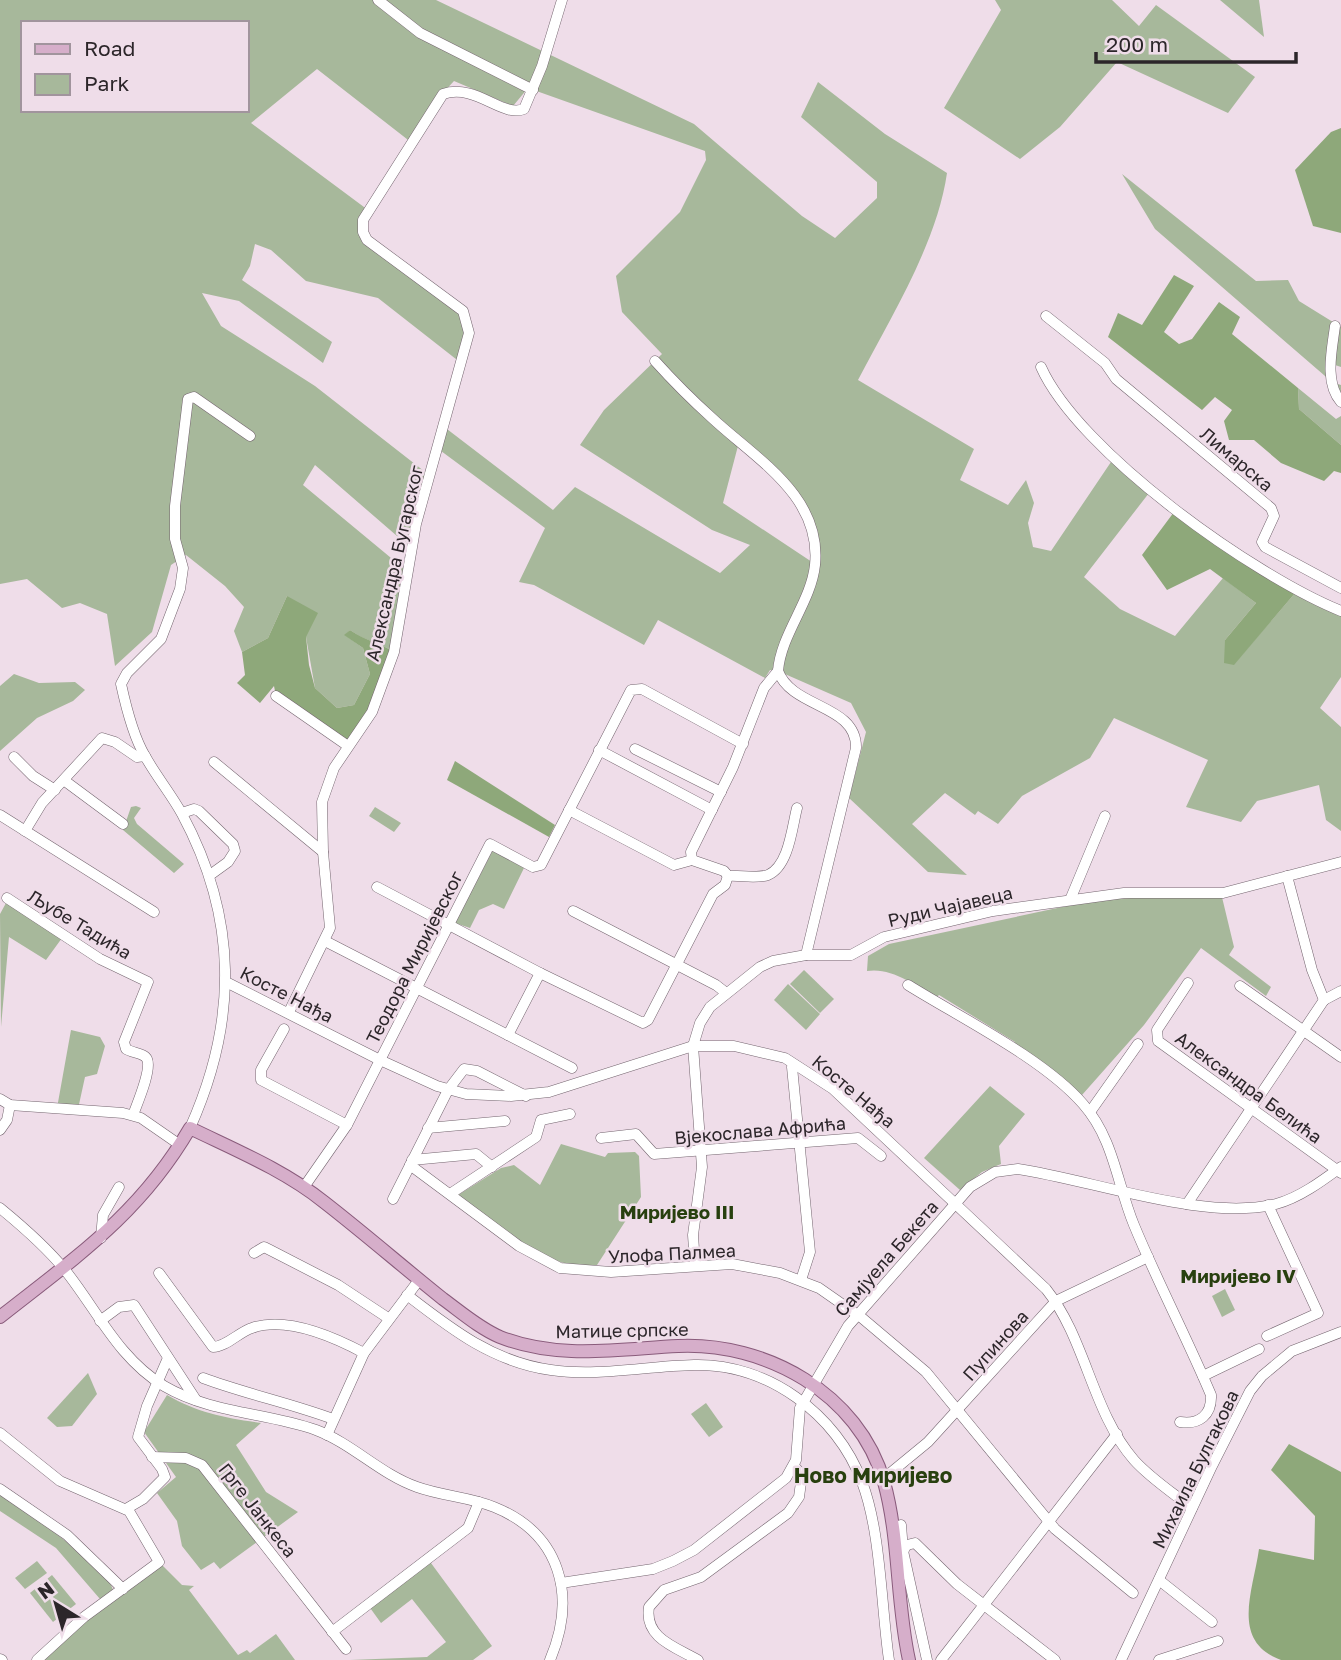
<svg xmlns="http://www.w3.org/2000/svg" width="1341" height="1660" font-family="'Golos Text',sans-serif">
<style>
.green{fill:#a7b89b;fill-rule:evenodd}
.forest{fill:#8ea87a}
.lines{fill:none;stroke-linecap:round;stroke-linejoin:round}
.minor-casing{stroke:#74656f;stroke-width:11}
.major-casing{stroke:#895b7b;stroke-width:14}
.minor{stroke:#fff;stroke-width:10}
.major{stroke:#d6aeca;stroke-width:12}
.labels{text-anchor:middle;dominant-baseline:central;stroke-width:5;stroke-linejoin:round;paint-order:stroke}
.street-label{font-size:18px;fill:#2c262a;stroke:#efdde9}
.neighbourhood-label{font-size:19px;font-weight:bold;fill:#28400f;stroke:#efdde9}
.quarter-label{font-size:21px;font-weight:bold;fill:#28400f;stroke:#efdde9}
</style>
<rect width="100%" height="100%" fill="#efdde9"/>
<g class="green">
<path d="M0 0H436L694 124 802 216 835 238 877 198V182L801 117 818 82 885 134 947 173C937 243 891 317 858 380L974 449 960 480 1008 505 1026 480 1034 503 1028 523 1033 547 1051 551 1113 459 1149 493 1084 577 1120 609 1175 636 1223 578 1256 603 1225 640 1234 664 1296 592 1341 616V677L1320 708 1341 727V831L1326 820 1319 785 1257 801 1241 822 1186 807 1208 760 1114 718 1090 758 1022 796 998 824 978 811 975 815 945 793 912 824 967 875 928 872 849 798 866 732 851 703 778 671 770 670 765 678 658 620 644 645 534 585 519 582 545 528 437 448 443 426 553 510 575 487 720 573 750 545 712 530 580 445 604 410 662 354 622 312 616 276 680 212 706 160 705 151 528 88 513 106 454 81 440 96 412 143 317 69 251 123 368 210 367 240 467 317 461 363 378 298 306 281 271 250 255 244 250 266 242 280 332 342 323 363 239 301 202 293 221 326 315 386 429 475 412 549 315 465 303 485 408 572 394 652C379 642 365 641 350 630L345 635 363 648 370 674 354 705 337 708 315 688 306 637 287 596 268 638 242 652 234 631 244 607 225 586 186 555 171 565 152 632 115 666 107 614 80 603 62 608 27 579 0 584ZM23 23H247V110H23ZM739 442 801 503 815 564 723 503Z"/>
<path d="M995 0H1112L1139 26 1156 5 1255 77 1228 113 1117 62 1060 127 1020 159 944 108 1001 10Z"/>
<path d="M1220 0H1259L1264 37Z"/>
<path d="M1122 174 1256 281 1288 280 1299 301 1341 327V367L1332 364V382L1341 385V401L1332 382 1155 229Z"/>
<path d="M1298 388 1336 419 1341 416V445L1299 409Z"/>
<path d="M14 674 39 683 75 682 85 690 73 701 37 718 0 751V686Z"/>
<path d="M136 806 141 808 134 818 137 824 184 864 174 873 123 830 131 807Z"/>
<path d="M375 807 401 823 394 832 369 816Z"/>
<path d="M493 850 524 868 504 909 493 904 479 910 470 928 455 923Z"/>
<path d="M1221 893 1234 947 1229 955 1271 987 1266 996 1201 948 1144 1025 1082 1095 1044 1064 1013 1046 1015 1042 939 995 936 998C916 985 891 967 867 971L868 956 889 944 1095 900Z"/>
<path d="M6 903 62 938 46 960 9 937 1 1027 0 914Z"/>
<path d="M804 970 834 999 820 1013 790 984Z"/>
<path d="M788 984 820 1014 806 1030 774 1000Z"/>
<path d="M71 1030 100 1037 105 1046 97 1074 85 1077 78 1109 57 1108Z"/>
<path d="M990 1086 1025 1114 999 1146 1001 1164 982 1172 960 1190 924 1158Z"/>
<path d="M561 1144 605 1157 608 1153 635 1152 639 1156 641 1197 597 1265C545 1273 496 1223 458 1195L501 1168 514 1165 540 1185Z"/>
<path d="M1225 1289 1235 1310 1222 1317 1212 1296Z"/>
<path d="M88 1373 97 1394 72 1426 57 1427 47 1418Z"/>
<path d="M167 1395C198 1413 226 1418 261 1423L236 1445 266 1492 298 1512 220 1569 214 1562 201 1570 182 1546 177 1521 157 1493 176 1477 144 1432Z"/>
<path d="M706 1403 723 1427 709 1437 691 1414Z"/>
<path d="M0 1495C24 1511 107 1565 113 1590L104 1600 100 1599 56 1548 0 1511Z"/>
<path d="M428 1559 492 1646 473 1660H350L427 1657 446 1642 412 1599 381 1623 368 1605Z"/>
<path d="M37 1561 47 1573 25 1589 15 1578Z"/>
<path d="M159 1562 182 1585 194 1586 189 1590 238 1655 247 1650 250 1653 276 1634 295 1660H37Z"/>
<path d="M52 1575 76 1604 53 1622 30 1593Z"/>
</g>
<g class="forest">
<path d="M1341 128V233L1313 226 1295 170 1331 132Z"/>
<path d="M1174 275 1194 286 1164 332 1179 344 1192 339 1219 302 1240 317 1232 334 1298 388 1299 409 1341 445V473L1334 471 1324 481 1281 463 1254 440H1229L1224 421 1232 410 1215 397 1202 410 1108 337 1118 313 1142 325Z"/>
<path d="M1174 512 1223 550 1296 592 1234 665 1224 663 1225 640 1256 603 1210 569 1167 590 1142 555Z"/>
<path d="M287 596 318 613 306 637 309 665 315 688 337 708 354 705 370 674 363 648 344 635 350 630C366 641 379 642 394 652L374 705 348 746 276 696 274 686 260 703 237 683 245 675 242 652 268 638Z"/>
<path d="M455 761 555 825 549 837 447 780Z"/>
<path d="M1289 1444 1341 1472V1660C1327 1660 1293 1660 1281 1660 1230 1641 1253 1592 1259 1549L1314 1560 1315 1516 1271 1470Z"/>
</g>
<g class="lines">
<defs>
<g id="minor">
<path d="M378 0 420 33 533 90"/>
<path d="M1046 316 1105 363 1116 379 1271 508 1274 516 1262 542 1265 547 1341 588"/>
<path d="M1335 326C1332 350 1324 382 1341 402"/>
<path d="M655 361C673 381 692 400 712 418 756 459 822 496 815 565 811 602 781 634 778 671 792 709 857 704 856 748L806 955"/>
<path d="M1041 367C1079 452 1254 576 1341 611"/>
<path d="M276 696 348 746"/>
<path d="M635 749 721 792"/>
<path d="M599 750 712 810"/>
<path d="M14 757 33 776 55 790"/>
<path d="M214 762 323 852"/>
<path d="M65 781 123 824"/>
<path d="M569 810 674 865 692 860 724 871 728 876C740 875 756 879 768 875 789 866 792 827 797 808"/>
<path d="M182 813 194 809 199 811 233 844 235 851 228 862 210 875"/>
<path d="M0 815 154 912"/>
<path d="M25 831 42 803 102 738 115 742 137 757 145 756"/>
<path d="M692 860 691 852 733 767 764 688 778 671"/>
<path d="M1287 876 1312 970 1324 1000"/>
<path d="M377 887 540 973 643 1023 648 1020 713 894 725 885 728 876"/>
<path d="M7 898 100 959 148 982 124 1042 126 1049C132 1053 144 1053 147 1059 152 1070 137 1104 133 1115"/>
<path d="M1070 900 1105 816"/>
<path d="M573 911 716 985 725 992"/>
<path d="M325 941 572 1068"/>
<path d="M226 982 380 1060 437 1086 466 1094 511 1096 549 1092 693 1046H734L785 1058 833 1089 1046 1289C1086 1339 1092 1412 1134 1460 1150 1478 1173 1493 1192 1508"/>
<path d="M1188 983 1157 1030 1158 1041 1341 1173"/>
<path d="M908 985C961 1018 1044 1059 1083 1104 1114 1139 1117 1184 1134 1225 1158 1283 1187 1338 1211 1395 1212 1415 1199 1425 1180 1422"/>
<path d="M1240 986 1341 1057"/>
<path d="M1324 1000 1341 991"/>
<path d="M289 1012 330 928 323 852 322 802 334 768 372 712 394 652 416 524 469 333 463 311 367 240 363 232V220L443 94C476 83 502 118 524 109L542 66 562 0"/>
<path d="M284 1029 261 1070V1080L347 1125"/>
<path d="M508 1035 540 973"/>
<path d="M792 1067 810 1252 801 1280"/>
<path d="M0 1099 10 1105 123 1113 141 1118 180 1145"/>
<path d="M1090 1112 1138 1044"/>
<path d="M190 1128C238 1021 238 918 182 814 171 794 156 776 145 756 133 736 126 707 121 684L127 673 161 639 180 589 183 568 175 539V506L188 399 194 397 250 436"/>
<path d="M428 1128 505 1121"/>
<path d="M0 1130 7 1120 10 1105"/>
<path d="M601 1138 636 1134 654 1154 858 1138 881 1156"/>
<path d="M412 1160 476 1154 492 1167"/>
<path d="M410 1165 519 1246 560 1268 611 1272 732 1264 780 1273 819 1288 862 1318 926 1372 1055 1529 1133 1593"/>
<path d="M304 1187 347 1125 490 844 533 867 541 865 631 690 642 689 743 744"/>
<path d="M450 1194 536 1137 541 1120 570 1114"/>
<path d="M393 1199 448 1090 464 1069 477 1071 526 1096"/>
<path d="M1187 1204 1324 1000"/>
<path d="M0 1208C22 1226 47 1248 65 1270 97 1310 118 1358 164 1386 212 1414 265 1412 316 1430 353 1444 380 1474 417 1487 442 1496 470 1497 494 1507 561 1534 577 1596 550 1660"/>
<path d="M101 1238 103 1215 119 1187"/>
<path d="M254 1253 264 1247 270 1250 338 1285 388 1318"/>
<path d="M695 1264 693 1235 702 1167 693 1046 700 1023 710 1007 760 967 773 961 806 955H851L884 937 993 911 1124 893H1223L1341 862"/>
<path d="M159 1273 213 1347C226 1347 239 1332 252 1328 286 1316 334 1337 364 1353"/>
<path d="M407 1295C451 1329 493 1362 551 1370 598 1377 646 1366 694 1365 767 1363 837 1414 862 1482 881 1532 881 1605 889 1660"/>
<path d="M100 1321 119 1307 134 1305 196 1400"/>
<path d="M1267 1336 1318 1313 1268 1205"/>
<path d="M1203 1376 1259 1349"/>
<path d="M203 1378C246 1394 290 1403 333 1419"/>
<path d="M0 1433 60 1481 129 1511 159 1562 84 1617 37 1660"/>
<path d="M327 1435 364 1353 419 1280"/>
<path d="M152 1457 186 1458 202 1465 346 1649"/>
<path d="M883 1479 928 1442 1056 1301 1148 1257"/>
<path d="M0 1489 67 1535 123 1589"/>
<path d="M126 1509 143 1499 165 1477 162 1469 138 1437 147 1406 168 1358"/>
<path d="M901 1525 903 1551 927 1660"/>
<path d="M903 1551 907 1545 915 1543 957 1584 1055 1660"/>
<path d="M1159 1580 1212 1622"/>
<path d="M561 1583 653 1569 673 1561 694 1550 786 1478 796 1460 800 1408 848 1326 970 1187 995 1172 1018 1169C1092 1180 1206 1222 1276 1204 1299 1198 1322 1181 1341 1167"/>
<path d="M332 1632 468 1528 479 1502"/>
<path d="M0 1659 2 1660"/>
<path d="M698 1660C675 1647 644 1638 649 1607L664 1590 701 1577 788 1513 799 1497 802 1475 794 1466"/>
<path d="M941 1660 1117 1434"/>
<path d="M1121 1660 1212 1466 1250 1391 1262 1376 1292 1351 1341 1332"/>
<path d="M1159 1660 1218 1641"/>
</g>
<path id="major" d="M0 1317C76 1257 140 1214 190 1128 235 1150 284 1170 324 1202 364 1233 403 1267 443 1299 461 1312 479 1328 500 1337 558 1360 619 1349 678 1346 765 1342 859 1393 884 1482 900 1540 896 1601 909 1660"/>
</defs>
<use href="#minor" class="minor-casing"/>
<use href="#major" class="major-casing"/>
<use href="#minor" class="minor"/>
<use href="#major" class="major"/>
</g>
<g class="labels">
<g class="street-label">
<text transform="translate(1237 459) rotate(40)">Лимарска</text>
<text transform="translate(394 563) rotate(-77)">Александра Бугарског</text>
<text transform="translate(950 906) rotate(-13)">Руди Чајавеца</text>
<text transform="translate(80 924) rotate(31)">Љубе Тадића</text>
<text transform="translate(414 957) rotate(-63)">Теодора Миријевског</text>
<text transform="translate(287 994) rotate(27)">Косте Нађа</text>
<text transform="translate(1249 1087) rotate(36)">Александра Белића</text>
<text transform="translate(854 1091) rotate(40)">Косте Нађа</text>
<text transform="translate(760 1130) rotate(-5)">Вјекослава Афрића</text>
<text transform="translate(672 1253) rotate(-3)">Улофа Палмеа</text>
<text transform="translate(886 1258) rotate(-49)">Самјуела Бекета</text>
<text transform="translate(622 1330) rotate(-1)">Матице српске</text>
<text transform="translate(995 1345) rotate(-48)">Пупинова</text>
<text transform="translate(1195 1469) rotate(-64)">Михаила Булгакова</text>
<text transform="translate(258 1510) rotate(52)">Грге Јанкеса</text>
</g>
<g class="neighbourhood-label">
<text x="677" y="1211">Миријево III</text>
<text x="1238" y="1275">Миријево IV</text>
</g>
<g class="quarter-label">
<text x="873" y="1475">Ново Миријево</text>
</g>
</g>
<rect x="21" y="21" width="228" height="91" fill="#efdde9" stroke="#a1949d" stroke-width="2"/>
<rect x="35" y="44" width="35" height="10" fill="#d6aeca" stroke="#a1949d" stroke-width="2"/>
<text x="84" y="56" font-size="21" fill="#2c262a">Road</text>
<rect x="35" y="74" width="35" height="21" fill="#a7b89b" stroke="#a1949d" stroke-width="2"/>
<text x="84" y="91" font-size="21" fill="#2c262a">Park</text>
<g transform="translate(56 1604) rotate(323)" stroke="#efdde9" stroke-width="5" paint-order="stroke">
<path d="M0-5L12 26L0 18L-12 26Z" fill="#2c262a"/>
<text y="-10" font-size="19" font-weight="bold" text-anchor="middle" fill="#2c262a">N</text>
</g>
<path d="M1096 52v10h200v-10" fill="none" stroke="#2c262a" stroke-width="3.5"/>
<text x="1106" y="52" font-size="21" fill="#2c262a" stroke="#efdde9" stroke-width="5" paint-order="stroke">200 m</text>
</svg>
